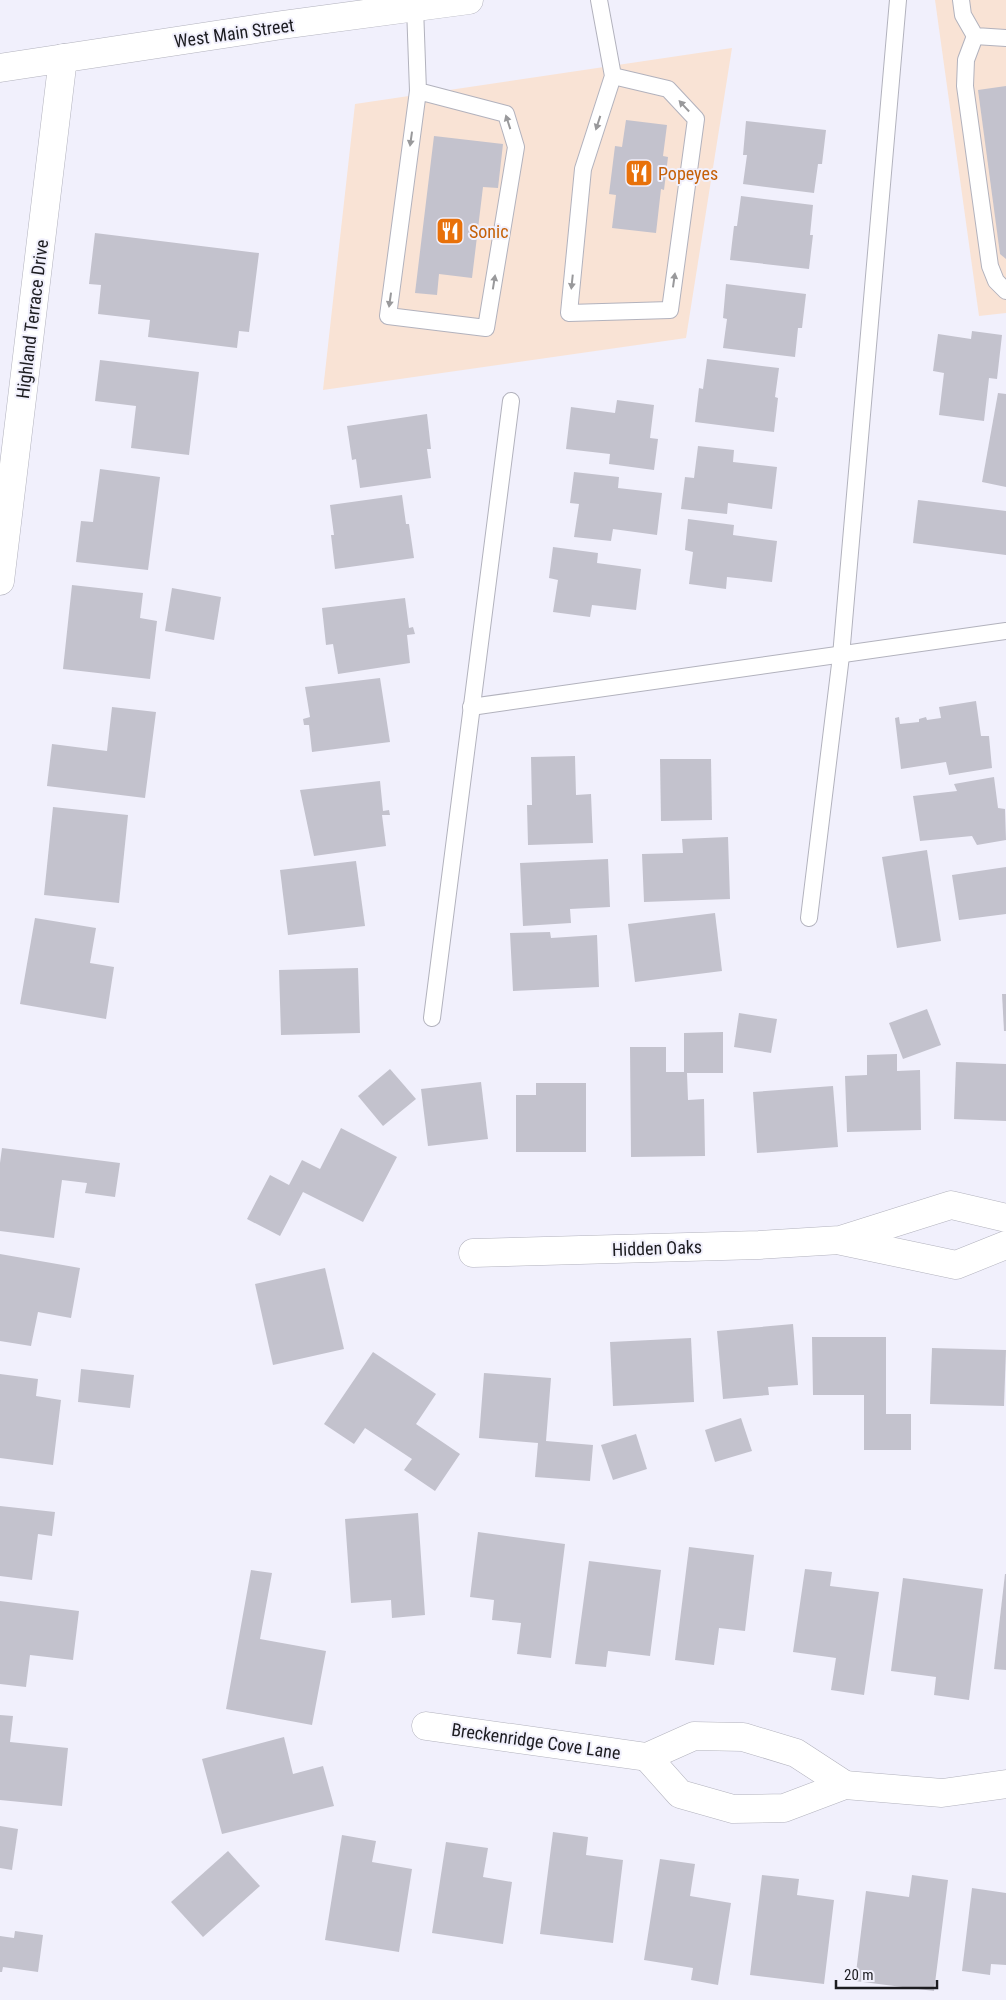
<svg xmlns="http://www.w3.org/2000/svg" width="1006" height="2000" font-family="'Roboto Condensed',sans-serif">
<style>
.commercial{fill:#f9e3d5}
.building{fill:#c3c2cd}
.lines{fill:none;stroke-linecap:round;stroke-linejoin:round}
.lane-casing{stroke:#b2b2bd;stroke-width:18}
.street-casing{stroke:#b2b2bd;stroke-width:29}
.primary-casing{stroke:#b2b2bd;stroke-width:29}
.lane{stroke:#fff;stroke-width:16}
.street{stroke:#fff;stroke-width:28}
.primary{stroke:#fff;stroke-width:28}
.oneway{fill:#99999b}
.labels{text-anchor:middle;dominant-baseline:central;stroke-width:4;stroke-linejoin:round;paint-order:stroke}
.street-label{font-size:18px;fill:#1c1c20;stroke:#f1f0fc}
.food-label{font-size:18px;fill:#c56008;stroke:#f1f0fc;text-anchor:start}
</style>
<rect width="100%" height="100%" fill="#f1f0fc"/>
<g class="commercial">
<path d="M935 0H1006V313L979 316Z"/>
<path d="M732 48 686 338 323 390 355 104Z"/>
</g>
<g class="building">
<path d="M1006 86V259L1000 254 978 90Z"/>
<path d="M626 120 667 125 663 156 668 157 664 190 661 189 656 233 612 228 616 195 609 194 615 146 622 147Z"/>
<path d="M746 121 826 130 822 164H818L814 193 743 184 747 155H743Z"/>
<path d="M434 136 503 144 498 188 483 187 472 278 439 274 437 295 415 293Z"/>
<path d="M741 196 813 205 810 235H813L809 269 730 260 734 226H737Z"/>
<path d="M95 233 259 253 249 332 239 331 237 348 148 337 150 320 98 314 101 285 89 284Z"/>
<path d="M726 284 806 294 802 328H798L795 357 723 348 727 319 723 318Z"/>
<path d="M972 331 1002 335 997 379 989 378 984 421 939 415 944 373 933 371 938 334 971 339Z"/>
<path d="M707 359 779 368 775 397 778 398 774 432 695 422 699 388 703 389Z"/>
<path d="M100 360 199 372 189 455 131 448 136 406 95 401Z"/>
<path d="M998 393 1006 394V487L982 482Z"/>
<path d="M617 400 654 405 650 438 658 439 654 470 609 464 610 454 566 449 571 407 615 413Z"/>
<path d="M427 414 431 449H427L431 478 360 488 356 459 352 460 347 426Z"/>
<path d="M698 446 734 450 733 462 777 467 772 509 728 503 727 514 681 509 685 477 694 478Z"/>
<path d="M100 469 160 477 148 570 76 562 81 521 93 522Z"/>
<path d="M574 472 619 477 618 488 662 493 657 535 613 529 611 541 574 537 579 504 570 503Z"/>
<path d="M402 495 406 524H409L414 558 335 569 331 535H334L330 505Z"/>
<path d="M918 500 1006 511V555L913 543Z"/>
<path d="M688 519 734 525 733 535 777 541 772 582 727 577 726 589 689 584 693 552 685 550Z"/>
<path d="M553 547 598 553 597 563 641 569 636 610 592 605 590 617 553 612 558 580 549 578Z"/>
<path d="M72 585 143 593 140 618 157 621 150 679 63 669Z"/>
<path d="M172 588 221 597 214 640 165 631Z"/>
<path d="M405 598 409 628 413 627 415 634 407 635 410 663 338 674 333 644 326 645 322 608Z"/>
<path d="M380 678 390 742 312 752 309 725H304L303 719 310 717 305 687Z"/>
<path d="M976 701 981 736H989L992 768 949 775 946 762 901 769 895 718 899 717 900 724 919 722V719L926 717 927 720 941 718 939 707Z"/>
<path d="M112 707 156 712 145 798 47 786 52 744 107 751Z"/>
<path d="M575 756 576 795 591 794 593 843 528 845 527 805H532L531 757Z"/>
<path d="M660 759H711L712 820 661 821Z"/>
<path d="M994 777 998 808 1005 809 1006 840 977 845 972 836 920 841 913 796 957 791 954 784Z"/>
<path d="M380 781 383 811 389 810 390 815H382L386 846 314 856 300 790Z"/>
<path d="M53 807 128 815 119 903 44 895Z"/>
<path d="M728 837 730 899 644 902 642 854 683 853 682 839Z"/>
<path d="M927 850 941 941 897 948 882 857Z"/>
<path d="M608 859 610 907 570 909 571 923 523 926 520 863Z"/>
<path d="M356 861 365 926 288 935 280 870Z"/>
<path d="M1006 867V914L959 920 952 875Z"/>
<path d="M715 913 722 971 635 982 628 924Z"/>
<path d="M35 918 96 928 90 963 114 967 106 1019 20 1004Z"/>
<path d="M550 932 551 938 597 935 599 987 513 991 510 933Z"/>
<path d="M358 968 360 1033 281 1035 279 970Z"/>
<path d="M1002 994H1006V1031H1004Z"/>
<path d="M927 1009 941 1045 903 1059 889 1023Z"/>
<path d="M739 1013 777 1019 771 1053 734 1047Z"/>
<path d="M723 1032V1073H687L688 1100 704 1099 705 1156 631 1157 630 1047H666V1072H684V1033Z"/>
<path d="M897 1054V1071L920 1070 921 1130 847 1132 845 1076 867 1075V1055Z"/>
<path d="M956 1062 1006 1064V1121L954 1119Z"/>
<path d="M390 1069 416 1099 383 1126 358 1096Z"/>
<path d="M481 1082 488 1139 428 1146 421 1089Z"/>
<path d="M536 1083H586V1152H516V1095H536Z"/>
<path d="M833 1086 838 1147 757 1153 753 1092Z"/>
<path d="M341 1128 397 1157 363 1222 303 1192 280 1236 247 1219 270 1175 289 1185 302 1160 320 1169Z"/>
<path d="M2 1148 120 1163 115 1197 85 1193 87 1183 62 1180 54 1238 0 1231V1163Z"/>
<path d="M0 1254 80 1268 71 1318 38 1312 31 1346 0 1341Z"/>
<path d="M325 1268 344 1349 273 1365 255 1284Z"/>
<path d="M793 1324 798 1385 768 1387 769 1395 723 1399 717 1331Z"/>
<path d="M812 1337H886V1414H911V1450H864V1395H813Z"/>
<path d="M691 1338 694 1402 613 1406 610 1342Z"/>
<path d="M932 1348 1006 1350 1004 1406 930 1404Z"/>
<path d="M373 1352 436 1394 416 1424 460 1454 435 1491 404 1470 412 1459 365 1428 354 1444 324 1424Z"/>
<path d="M81 1369 134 1375 130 1408 78 1402Z"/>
<path d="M484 1373 551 1378 546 1441 593 1445 590 1481 535 1477 538 1443 479 1438Z"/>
<path d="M0 1374 38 1379 36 1396 61 1400 53 1465 0 1458Z"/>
<path d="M741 1418 752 1451 715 1462 705 1430Z"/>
<path d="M636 1434 647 1469 613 1480 601 1445Z"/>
<path d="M0 1506 55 1512 52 1536 38 1534 32 1580 0 1576Z"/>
<path d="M418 1513 425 1615 392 1618 391 1600 351 1603 345 1519Z"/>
<path d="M478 1532 565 1544 551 1658 517 1654 521 1623 492 1620 494 1600 470 1597Z"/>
<path d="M689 1547 754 1555 745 1631 719 1628 714 1665 675 1660Z"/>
<path d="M589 1561 661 1570 650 1656 608 1651 606 1667 575 1664Z"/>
<path d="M805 1569 832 1572 830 1586 879 1592 864 1695 831 1690 836 1658 793 1652Z"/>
<path d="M251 1570 272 1573 260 1639 326 1651 312 1725 226 1709Z"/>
<path d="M1005 1574H1006V1670L994 1669Z"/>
<path d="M903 1578 983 1589 969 1700 934 1695 936 1677 891 1671Z"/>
<path d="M0 1601 79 1611 73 1660 30 1655 26 1687 0 1684Z"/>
<path d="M0 1715 13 1716 10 1742 68 1748 62 1806 0 1800Z"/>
<path d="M284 1737 293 1774 323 1766 334 1806 222 1834 202 1759Z"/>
<path d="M0 1826 18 1829 12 1870 0 1868Z"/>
<path d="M553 1832 588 1837 586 1855 623 1860 613 1943 540 1934Z"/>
<path d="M342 1835 376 1841 372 1862 412 1869 399 1952 325 1940Z"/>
<path d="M446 1842 488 1848 483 1877 512 1882 503 1944 432 1933Z"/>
<path d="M228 1851 260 1886 203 1937 171 1902Z"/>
<path d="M660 1859 695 1864 690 1896 731 1903 718 1985 691 1980 693 1968 644 1960Z"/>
<path d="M762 1875 799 1879 797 1895 834 1900 824 1984 750 1975Z"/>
<path d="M912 1875 948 1880 934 1991 855 1981 866 1891 909 1897Z"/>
<path d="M972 1888 1006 1893V1965L991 1964 990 1975 962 1971Z"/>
<path d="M15 1931 43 1935 38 1972 3 1967 2 1972H0V1936L14 1938Z"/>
</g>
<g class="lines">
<defs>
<g id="lane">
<path d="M599 0 613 76 583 169 569 313 670 310 696 119 668 89 613 76"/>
<path d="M961 0 963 15 975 36 1006 38"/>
<path d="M415 7 418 91 388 316 486 328 516 147 506 114 418 91"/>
<path d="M975 36 966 60 965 86 990 266 996 281 1006 291"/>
<path d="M471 707 1006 631"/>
<path d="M809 918 841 656 898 0"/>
<path d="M432 1018 511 401"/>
</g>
<g id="street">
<path d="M0 581 63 58"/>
<path d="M842 1241 956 1265 1006 1245"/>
<path d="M473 1253 759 1245 840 1240 951 1205 1006 1218"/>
<path d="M426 1726 647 1757 694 1736 743 1737 796 1753 845 1785"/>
<path d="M647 1757 680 1794 733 1809 784 1808 845 1785 942 1793 1006 1784"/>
</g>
<path id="primary" d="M0 68 282 25 469 0"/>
</defs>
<use href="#lane" class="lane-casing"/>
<use href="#street" class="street-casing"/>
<use href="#primary" class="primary-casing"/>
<use href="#lane" class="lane"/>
<use href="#street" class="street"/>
<use href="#primary" class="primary"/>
</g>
<defs><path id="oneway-solid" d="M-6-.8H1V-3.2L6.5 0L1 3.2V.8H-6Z" transform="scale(1.25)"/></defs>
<g class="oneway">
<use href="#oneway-solid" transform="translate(684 106) rotate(-133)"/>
<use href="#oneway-solid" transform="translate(508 122) rotate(-108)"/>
<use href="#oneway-solid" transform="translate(598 123) rotate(108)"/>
<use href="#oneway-solid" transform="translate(411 139) rotate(98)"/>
<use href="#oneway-solid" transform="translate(674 280) rotate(-82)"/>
<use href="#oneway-solid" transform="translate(494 282) rotate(-81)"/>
<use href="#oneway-solid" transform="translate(572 282) rotate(96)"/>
<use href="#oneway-solid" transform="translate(390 300) rotate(98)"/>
</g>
<defs>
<symbol id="restaurant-square" viewBox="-11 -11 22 22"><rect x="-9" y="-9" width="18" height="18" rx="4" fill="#e8710a" stroke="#f1f0fc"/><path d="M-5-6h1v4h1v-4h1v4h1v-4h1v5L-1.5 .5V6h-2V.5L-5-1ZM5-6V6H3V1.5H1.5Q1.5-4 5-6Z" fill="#fff"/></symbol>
</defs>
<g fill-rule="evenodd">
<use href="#restaurant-square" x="623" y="157" width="32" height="32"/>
<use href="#restaurant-square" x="434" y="215" width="32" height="32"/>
</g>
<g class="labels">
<g class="street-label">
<text transform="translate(234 33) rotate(-8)">West Main Street</text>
<text transform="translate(32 319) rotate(-83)">Highland Terrace Drive</text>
<text transform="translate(657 1248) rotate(-2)">Hidden Oaks</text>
<text transform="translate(536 1741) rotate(8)">Breckenridge Cove Lane</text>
</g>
<g class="food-label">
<text x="658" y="173">Popeyes</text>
<text x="469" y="231">Sonic</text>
</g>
</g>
<path d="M836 1980v8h101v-8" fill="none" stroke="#1c1c20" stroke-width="2.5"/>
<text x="844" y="1980" font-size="15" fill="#1c1c20" stroke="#f1f0fc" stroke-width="4" paint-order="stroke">20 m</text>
</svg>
